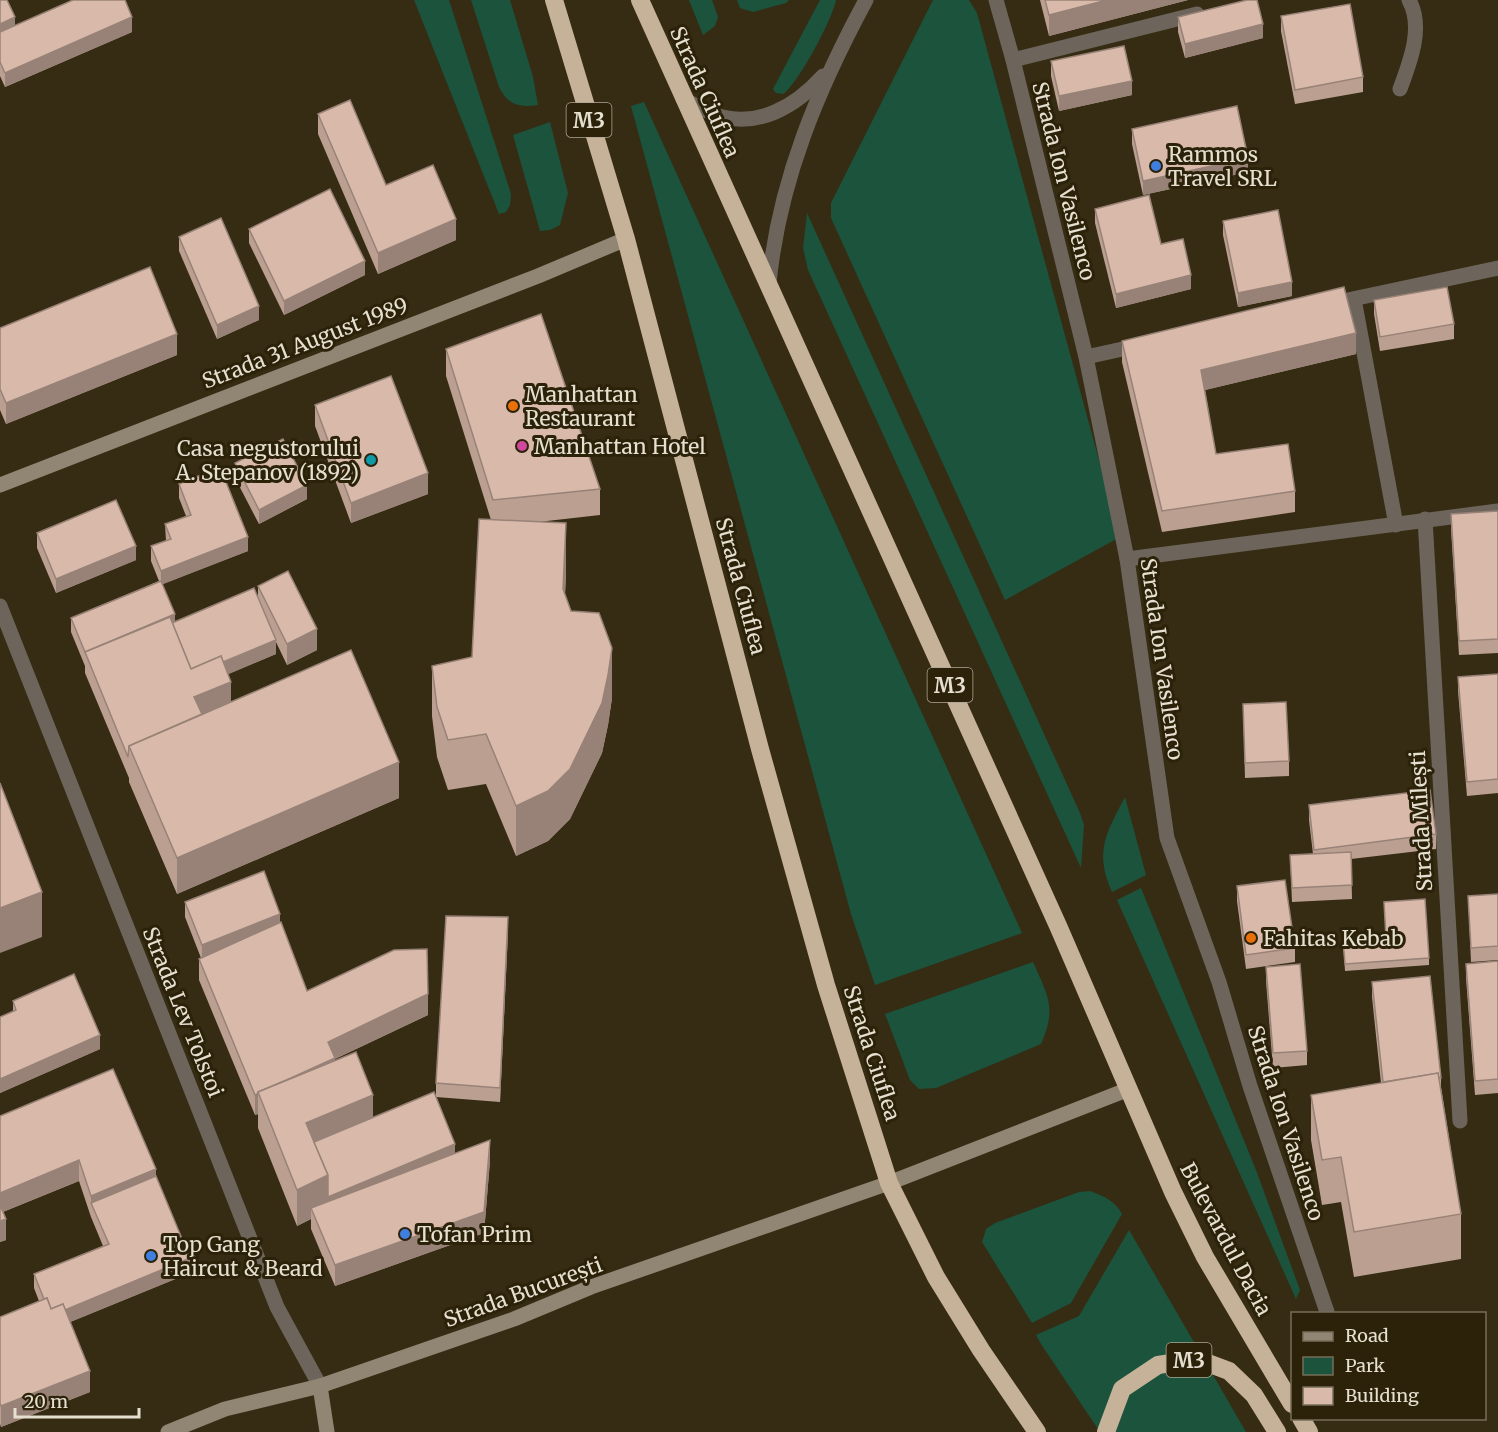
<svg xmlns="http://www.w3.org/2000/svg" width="1498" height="1432" font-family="Merriweather,serif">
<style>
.green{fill:#1b533c}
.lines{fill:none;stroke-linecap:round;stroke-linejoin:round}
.street{stroke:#6d655b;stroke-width:15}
.secondary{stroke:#918574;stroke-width:15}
.highway{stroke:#c5b298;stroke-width:18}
.wall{fill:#bba092}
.shaded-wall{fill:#988277}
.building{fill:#d9baaa;stroke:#988277;stroke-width:1.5}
.shop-dot{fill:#3f7fe0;stroke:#2c2209;stroke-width:2}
.food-dot{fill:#e8710a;stroke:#2c2209;stroke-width:2}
.hotel-dot{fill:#d1479c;stroke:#2c2209;stroke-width:2}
.culture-dot{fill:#0f9aa8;stroke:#2c2209;stroke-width:2}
.labels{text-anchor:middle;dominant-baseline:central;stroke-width:6;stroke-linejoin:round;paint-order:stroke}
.shield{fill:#2c2209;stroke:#aea795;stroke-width:1.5}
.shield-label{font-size:20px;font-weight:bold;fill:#e6e0d1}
.street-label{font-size:21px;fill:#e6e0d1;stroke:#2c2209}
.poi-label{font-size:21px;fill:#e6e0d1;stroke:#2c2209;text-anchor:start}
</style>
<rect width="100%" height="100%" fill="#362c13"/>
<g class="green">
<path d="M414 0H449L511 194 510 205 506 212 499 214Z"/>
<path d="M471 0H510L533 77 538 105C519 108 508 105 499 87Z"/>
<path d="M689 0H712L718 17 715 26 703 35Z"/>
<path d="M737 0H789L786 3 753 12 740 8Z"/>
<path d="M820 0H836C832 20 799 82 783 94L776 93 773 89Z"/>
<path d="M933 0H969L977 13 1120 537 1005 600 831 218V203Z"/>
<path d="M644 102 1022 933 875 985 851 914 631 106Z"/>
<path d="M550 122 568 193 560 225 550 230 540 231 513 135Z"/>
<path d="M807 213 1080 813 1084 825 1081 868 808 270 803 248Z"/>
<path d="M1125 797 1146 875 1112 892C1094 852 1106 833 1125 797Z"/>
<path d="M1141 888 1256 1170 1300 1290 1296 1299 1117 900Z"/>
<path d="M1033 962C1048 996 1057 1008 1041 1044L936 1088 919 1089 910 1080 885 1014Z"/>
<path d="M1090 1191C1104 1196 1115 1201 1122 1214L1071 1303 1032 1323 982 1242 986 1229 995 1223 1079 1192Z"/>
<path d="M1129 1230 1246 1432H1100L1041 1344 1036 1335 1079 1316Z"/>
</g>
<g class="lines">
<g class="street">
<path d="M996 0 1013 60 1086 357 1127 559 1167 838 1219 982 1250 1086 1327 1312"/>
<path d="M1013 60 1197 14"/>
<path d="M1400 89C1410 62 1424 27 1409 0"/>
<path d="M683 99C694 104 705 111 716 115 758 129 796 106 823 76"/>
<path d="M769 283C779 181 818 89 866 0"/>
<path d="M1354 299 1396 525"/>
<path d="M1329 304 1498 268"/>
<path d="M1086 357 1141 345"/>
<path d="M1425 519 1460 1121"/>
<path d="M1127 559 1498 511"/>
<path d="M0 606 277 1307 320 1386"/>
</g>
<g class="secondary">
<path d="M0 485 538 276 626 239"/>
<path d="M320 1386 327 1432"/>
<path d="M168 1432 225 1409 320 1386 514 1319 591 1287 889 1183 1129 1089"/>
</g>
<g class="highway">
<path d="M554 0 626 239 760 749 826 985 889 1183 936 1277 981 1350 1037 1432"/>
<path d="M640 0 1059 928 1173 1192 1205 1257 1292 1404"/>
<path d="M1301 1418 1309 1432"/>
<path d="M1106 1432 1122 1389 1158 1365 1197 1359 1229 1371 1254 1395 1277 1432"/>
</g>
</g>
<g class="wall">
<path d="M0 0 15 25 132 32 5 87 0 76Z"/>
<path d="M1040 0H1188L1049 36Z"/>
<path d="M1281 16 1363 77V92L1295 104 1281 31Z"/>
<path d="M1178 17 1263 38 1185 58 1178 32Z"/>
<path d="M1051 61 1132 95 1059 111 1051 76Z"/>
<path d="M318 114 386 185 456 240 378 274 318 134Z"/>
<path d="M1132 129 1248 172 1143 195 1132 144Z"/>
<path d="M1095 209 1161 244 1191 289 1116 308 1095 223Z"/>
<path d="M1223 221 1292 296 1238 307 1223 235Z"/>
<path d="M249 229 365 275 284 315 249 243Z"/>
<path d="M179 237 259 320 217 339 179 251Z"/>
<path d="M1374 300 1454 324V339L1380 351 1374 314Z"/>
<path d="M0 328 177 355 6 424 0 410Z"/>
<path d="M1122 341 1356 354 1205 390 1216 454 1295 491V512L1162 532 1122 362Z"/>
<path d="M446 349 600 489V515L538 522 566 573 565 594 571 611 612 698 608 725 602 753 570 819 548 841 516 856 486 784 448 790 437 757 432 716V666L472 657 491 520 446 376Z"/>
<path d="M315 405 428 494 351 523 315 426Z"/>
<path d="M235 463 307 499 259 524 235 478Z"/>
<path d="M179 484 248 551 162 584 175 622 258 597V586L317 650 287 665 276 642V654L228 674 231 701 399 798 177 894 129 782V778L85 673V666L71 632V618L159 581 151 561V546L166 541 165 524 186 516 179 498Z"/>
<path d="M1498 511V653L1459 655 1451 529V514Z"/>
<path d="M37 533 136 560 56 593 37 548Z"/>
<path d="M1498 674V793L1467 796 1458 691V677Z"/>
<path d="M1243 704 1289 761V776L1245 778Z"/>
<path d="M1309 805 1436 834V849L1351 859 1352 899 1292 902 1290 855 1313 854 1309 820Z"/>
<path d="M1237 886 1295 948V962L1246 969 1237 901Z"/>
<path d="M1498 894V960L1471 962 1468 896Z"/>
<path d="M185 902 280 923 307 991 428 1015 335 1059V1061L373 1117 455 1153 490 1161 484 1233 335 1286 311 1229V1219L297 1226 258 1128V1114L255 1115 199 980V959L201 958 185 917Z"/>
<path d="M1384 902 1429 958V965L1345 971 1343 941 1386 938Z"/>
<path d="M508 931 500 1102 436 1097V1083Z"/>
<path d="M1498 961V1093L1475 1095 1466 978V964Z"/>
<path d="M1266 967 1307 1051V1065L1273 1068 1266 981Z"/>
<path d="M1372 982 1441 1078V1087L1461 1214V1259L1354 1277 1341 1202 1322 1205 1311 1140V1095L1381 1083 1372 997Z"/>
<path d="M13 1001 100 1049 0 1093V1017L13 1012Z"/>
<path d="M0 1116 156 1176 190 1273 70 1322 90 1392 1 1427 0 1424V1317L39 1301 34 1288V1274L103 1246 91 1217 79 1181 3 1212 6 1240 0 1242Z"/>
</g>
<g class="shaded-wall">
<path d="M1107 0H1188L1049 36V15Z"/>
<path d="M15 17V32L0 38V24Z"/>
<path d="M132 17V32L5 87V73Z"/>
<path d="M1263 24V38L1185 58V44Z"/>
<path d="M1132 81V95L1059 111V96Z"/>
<path d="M1248 158V172L1143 195V181Z"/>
<path d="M456 219V240L378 274V253Z"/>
<path d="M365 261V275L284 315V301Z"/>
<path d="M1191 275V289L1116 308V294Z"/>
<path d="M1292 282V296L1238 307V293Z"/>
<path d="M259 306V320L217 339V325Z"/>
<path d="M1356 333V354L1201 391V370Z"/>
<path d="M177 334V355L6 424V403Z"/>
<path d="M428 473V494L351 523V503Z"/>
<path d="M307 485V499L259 524V510Z"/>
<path d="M566 523V573L563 639V589Z"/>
<path d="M248 537V551L161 585V571Z"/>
<path d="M136 546V560L56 593V579Z"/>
<path d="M175 614V628L85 652V666V652Z"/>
<path d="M317 629V650L287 665V644Z"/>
<path d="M276 640V654L191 690V676Z"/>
<path d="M612 648V698L608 725 602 753 570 819 548 841 516 856V806Z"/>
<path d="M231 682V702L194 718V697Z"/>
<path d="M399 762V798L177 894V858Z"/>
<path d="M42 892V937L0 953V908Z"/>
<path d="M280 914V928L202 959V945Z"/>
<path d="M508 917V931L500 1102V1088Z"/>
<path d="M428 994V1015L335 1059V1079L259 1093 328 1042Z"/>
<path d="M100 1035V1049L0 1093V1079Z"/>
<path d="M258 1093V1114L255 1115V1095Z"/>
<path d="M373 1095V1131L311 1157 306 1123Z"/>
<path d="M490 1140V1161L484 1233 335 1286V1265Z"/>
<path d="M455 1144V1158L328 1211V1197Z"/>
<path d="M79 1160V1181L0 1213V1193Z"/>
<path d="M156 1169V1190L91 1203V1196Z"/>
<path d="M328 1175V1211L311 1208V1219L297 1226V1190Z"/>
<path d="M6 1219V1240L0 1242V1221Z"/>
<path d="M190 1258V1273L51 1330V1315Z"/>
<path d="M90 1371V1392L1 1427V1406Z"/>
</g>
<g class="building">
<path d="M0 0H7L15 17 0 24Z"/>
<path d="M73 0H125L132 17 5 73 0 62V32Z"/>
<path d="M1045 0H1107L1049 15Z"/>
<path d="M1247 0H1257L1263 24 1185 44 1178 17Z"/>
<path d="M1350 4 1363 77 1295 90 1281 16Z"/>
<path d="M1124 46 1132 81 1059 96 1051 61Z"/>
<path d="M350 100 386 185 433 165 456 219 378 253 318 114Z"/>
<path d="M1237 106 1248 158 1143 181 1132 129Z"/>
<path d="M330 189 365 261 284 301 249 229Z"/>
<path d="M1149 195 1161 244 1183 239 1191 275 1116 294 1095 209Z"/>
<path d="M1278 210 1292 282 1238 293 1223 221Z"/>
<path d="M221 218 259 306 217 325 179 237Z"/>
<path d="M150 267 177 334 6 403 0 389V328Z"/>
<path d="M1344 287 1356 333 1201 370 1216 454 1288 444 1295 491 1162 511 1122 341Z"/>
<path d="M1447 287 1454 324 1380 337 1374 300Z"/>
<path d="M541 314 600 489 493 500 446 349Z"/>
<path d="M391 376 428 473 351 503 315 405Z"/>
<path d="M283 439 307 485 259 510 235 463Z"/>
<path d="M220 467 248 537 161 571 151 546 171 539 165 524 191 515 179 484Z"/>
<path d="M116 500 136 546 56 579 37 533Z"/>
<path d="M1498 511V639L1459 641 1451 514Z"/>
<path d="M479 519 566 523 563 589 571 611 599 613 612 648 608 675 602 703 570 769 548 791 516 806 486 734 448 740 437 707 432 666 472 657Z"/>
<path d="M288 571 317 629 287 644 258 586Z"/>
<path d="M161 581 175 614 85 652 71 618Z"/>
<path d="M254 588 276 640 223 662 221 656 191 669 172 623Z"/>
<path d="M170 617 191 669 221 656 231 682 194 697 202 714 129 746 128 757 85 652Z"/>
<path d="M351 650 399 762 177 858 129 746Z"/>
<path d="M1498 674V779L1467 782 1458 677Z"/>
<path d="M1286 702 1289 761 1245 763 1243 704Z"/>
<path d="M0 783 42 892 0 908Z"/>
<path d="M1430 790 1436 834 1314 850 1309 805Z"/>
<path d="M1351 852 1352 885 1292 888 1290 855Z"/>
<path d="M264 871 280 914 202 945 185 902Z"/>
<path d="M1285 880 1295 948 1246 955 1237 886Z"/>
<path d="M1498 894V946L1471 948 1468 896Z"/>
<path d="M1425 899 1429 958 1345 964 1343 941 1386 938 1384 902Z"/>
<path d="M446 916 508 917 500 1088 436 1083Z"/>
<path d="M281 922 307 991 394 950 427 949 428 994 328 1042 335 1058 291 1078 258 1092 259 1093 255 1095 199 959Z"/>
<path d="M1498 961V1079L1475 1081 1466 964Z"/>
<path d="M1300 964 1307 1051 1273 1053 1266 967Z"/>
<path d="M74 974 100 1035 0 1079V1017L16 1010 13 1001Z"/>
<path d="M1430 976 1441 1078H1439L1438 1073 1383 1082 1372 982Z"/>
<path d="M356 1052 373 1095 306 1123 328 1175 297 1190 258 1092Z"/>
<path d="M113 1069 156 1169 91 1196 79 1160 0 1193V1116Z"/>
<path d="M1438 1073 1461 1214 1354 1232 1341 1157 1322 1160 1311 1095Z"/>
<path d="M434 1092 455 1144 328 1197V1175L314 1142Z"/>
<path d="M490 1140 484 1212 335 1265 311 1208Z"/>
<path d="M156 1176 190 1258 65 1310 63 1304 51 1309 47 1298 44 1299 34 1274 109 1244 91 1203Z"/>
<path d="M0 1205 6 1219 0 1221Z"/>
<path d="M47 1298 51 1309 63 1304 90 1371 1 1406 0 1403V1317Z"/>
</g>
<g class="shop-dot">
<circle cx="1156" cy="166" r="6"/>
<circle cx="405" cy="1234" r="6"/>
<circle cx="151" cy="1256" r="6"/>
</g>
<g class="food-dot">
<circle cx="513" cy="406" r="6"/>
<circle cx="1251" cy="938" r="6"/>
</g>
<circle class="hotel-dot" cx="522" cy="446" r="6"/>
<circle class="culture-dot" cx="371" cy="460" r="6"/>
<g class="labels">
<g class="shield">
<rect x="566.5" y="103" width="45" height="34" rx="4.5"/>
<rect x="927.5" y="668" width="45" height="34" rx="4.5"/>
<rect x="1166.5" y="1343" width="45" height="34" rx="4.5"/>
</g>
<g class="shield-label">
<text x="589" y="120">M3</text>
<text x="950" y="685">M3</text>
<text x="1189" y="1360">M3</text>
</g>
<g class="street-label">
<text transform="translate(705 92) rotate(66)">Strada Ciuflea</text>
<text transform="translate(1064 181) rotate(76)">Strada Ion Vasilenco</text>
<text transform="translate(305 343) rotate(-21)">Strada 31 August 1989</text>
<text transform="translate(741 586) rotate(75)">Strada Ciuflea</text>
<text transform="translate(1162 659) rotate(82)">Strada Ion Vasilenco</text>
<text transform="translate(1421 821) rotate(-93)">Strada Milești</text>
<text transform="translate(183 1012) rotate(68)">Strada Lev Tolstoi</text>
<text transform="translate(872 1053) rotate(72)">Strada Ciuflea</text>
<text transform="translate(1286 1123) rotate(72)">Strada Ion Vasilenco</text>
<text transform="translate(1226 1239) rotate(62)">Bulevardul Dacia</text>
<text transform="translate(523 1292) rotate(-20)">Strada București</text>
</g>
<g class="poi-label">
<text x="1168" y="154">Rammos<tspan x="1168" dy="24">Travel SRL</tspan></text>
<text x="525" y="394">Manhattan<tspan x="525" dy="24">Restaurant</tspan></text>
<text x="534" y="446">Manhattan Hotel</text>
<text x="359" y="448" text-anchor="end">Casa negustorului<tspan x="359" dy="24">A. Stepanov (1892)</tspan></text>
<text x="1263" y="938">Fahitas Kebab</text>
<text x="417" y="1234">Tofan Prim</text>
<text x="163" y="1244">Top Gang<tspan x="163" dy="24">Haircut &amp; Beard</tspan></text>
</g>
</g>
<rect x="1291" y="1312" width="195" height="108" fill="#2c2209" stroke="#766e59" stroke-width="1.5"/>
<rect x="1303" y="1332" width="30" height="9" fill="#918574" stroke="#766e59" stroke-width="1.5"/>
<text x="1345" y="1342" font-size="18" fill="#e6e0d1">Road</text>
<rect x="1303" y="1357" width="30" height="18" fill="#1b533c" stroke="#766e59" stroke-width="1.5"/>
<text x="1345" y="1372" font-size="18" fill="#e6e0d1">Park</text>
<rect x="1303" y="1387" width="30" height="18" fill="#d9baaa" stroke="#766e59" stroke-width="1.5"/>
<text x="1345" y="1402" font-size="18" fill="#e6e0d1">Building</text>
<path d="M15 1408v9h124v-9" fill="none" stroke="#e6e0d1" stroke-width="3"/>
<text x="24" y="1408" font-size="18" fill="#e6e0d1" stroke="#2c2209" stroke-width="4.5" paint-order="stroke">20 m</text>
</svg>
